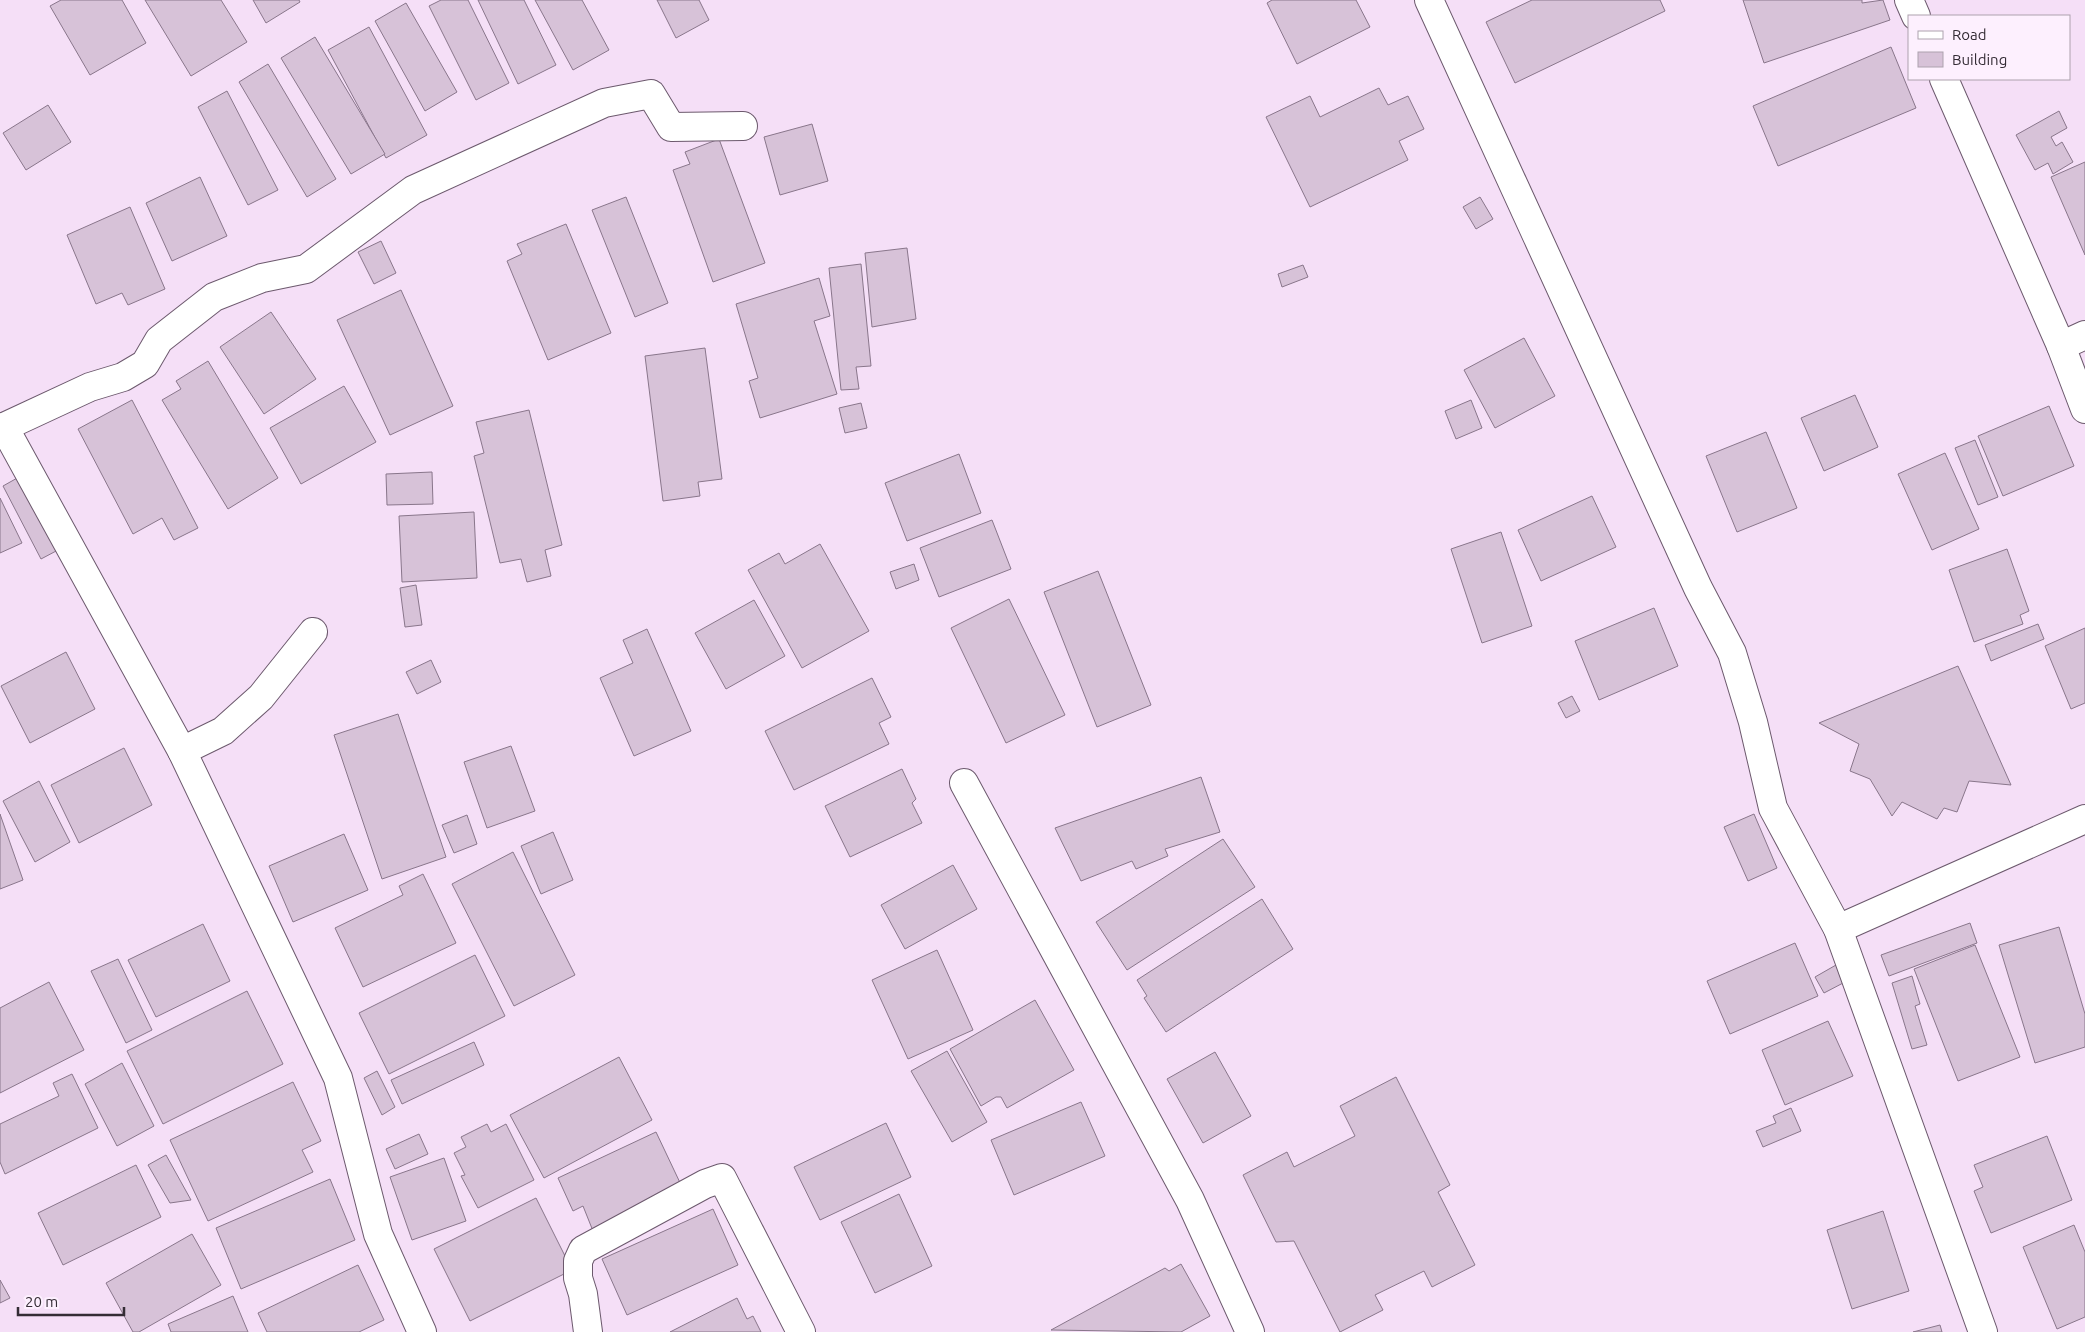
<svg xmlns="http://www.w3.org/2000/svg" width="2085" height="1332" font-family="Ubuntu,sans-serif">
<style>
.building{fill:#d7c2d8;stroke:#89768b}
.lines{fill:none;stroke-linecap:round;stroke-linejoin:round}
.street-casing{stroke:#6c596d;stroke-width:30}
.street{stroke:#fff;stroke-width:28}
</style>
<rect width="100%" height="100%" fill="#f5dff7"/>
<g class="building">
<path d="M61 0H122L146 43 90 75 50 6Z"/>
<path d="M145 0H221L247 42 191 76Z"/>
<path d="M253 0H299L300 2 266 23Z"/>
<path d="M441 0H468L509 83 476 100 429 6Z"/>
<path d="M478 0H524L556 65 518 84Z"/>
<path d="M535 0H582L609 50 573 70Z"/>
<path d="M657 0H699L709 20 676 38Z"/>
<path d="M1272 0H1356L1370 27 1297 64 1267 3Z"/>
<path d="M1532 0H1660L1665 11 1515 83 1486 22Z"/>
<path d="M1743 0H1862V3L1883 0 1890 20 1764 63Z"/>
<path d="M406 3 457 92 425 111 375 21Z"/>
<path d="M369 27 427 135 386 158 328 50Z"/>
<path d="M315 37 385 154 351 174 281 58Z"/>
<path d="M1891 47 1916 108 1778 166 1753 106Z"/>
<path d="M268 64 336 179 307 197 239 82Z"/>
<path d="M1379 88 1388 105 1408 96 1424 129 1399 141 1408 160 1310 207 1266 117 1310 96 1320 117Z"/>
<path d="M227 91 278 190 248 205 198 107Z"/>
<path d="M48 105 71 142 26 170 3 133Z"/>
<path d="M2059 111 2067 128 2051 137 2056 146 2062 142 2073 162 2053 174 2048 163 2035 170 2016 135Z"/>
<path d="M812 124 828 181 780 195 764 137Z"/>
<path d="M719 139 765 263 713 282 673 170 690 164 685 152Z"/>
<path d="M2085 162V255L2051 177Z"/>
<path d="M200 177 227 236 172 261 146 203Z"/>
<path d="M626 197 668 303 635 317 592 210Z"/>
<path d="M1480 197 1493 219 1476 229 1463 207Z"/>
<path d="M130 207 165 289 128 305 122 293 96 304 67 235Z"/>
<path d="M566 224 611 333 548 360 507 261 522 254 517 244Z"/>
<path d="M381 241 396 273 374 284 358 252Z"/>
<path d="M907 248 916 319 872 327 865 253Z"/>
<path d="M861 264 871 366 856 367 859 389 841 390 829 268Z"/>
<path d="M1303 265 1308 277 1282 287 1278 274Z"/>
<path d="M819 278 830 316 814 321 837 394 760 418 749 381 758 378 736 304Z"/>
<path d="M401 290 453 406 390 435 337 320Z"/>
<path d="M271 312 316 379 264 414 220 347Z"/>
<path d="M1524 338 1555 396 1495 428 1464 370Z"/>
<path d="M705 348 722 479 698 482 700 496 663 501 645 356Z"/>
<path d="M208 361 278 478 228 509 162 400 181 389 176 381Z"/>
<path d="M344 386 376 442 301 484 270 428Z"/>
<path d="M1855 395 1878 447 1824 471 1801 418Z"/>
<path d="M132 400 198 528 174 540 162 518 133 534 78 429Z"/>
<path d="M1471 400 1482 428 1456 439 1445 411Z"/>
<path d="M861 403 867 428 845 433 839 408Z"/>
<path d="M2049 406 2074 466 2003 496 1978 436Z"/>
<path d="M529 410 562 545 545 550 551 576 527 582 521 559 500 563 474 456 484 453 476 422Z"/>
<path d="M1766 432 1797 508 1737 532 1706 456Z"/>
<path d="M1975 440 1998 497 1978 505 1955 448Z"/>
<path d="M1945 453 1979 529 1932 550 1898 474Z"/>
<path d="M959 454 981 513 907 541 885 483Z"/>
<path d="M432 472 433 504 387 505 386 474Z"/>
<path d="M19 477 58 550 41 559 3 486Z"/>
<path d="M1592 496 1616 547 1541 581 1518 530Z"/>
<path d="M0 498 22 543 0 553Z"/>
<path d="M474 512 477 578 402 582 399 516Z"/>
<path d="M992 520 1011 569 939 597 920 548Z"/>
<path d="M1501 532 1532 626 1482 643 1451 549Z"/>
<path d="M820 544 869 631 802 668 748 570 779 553 785 564Z"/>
<path d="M2007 549 2029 611 2020 615 2023 624 1974 642 1949 570Z"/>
<path d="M914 564 919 580 896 589 890 572Z"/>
<path d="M1098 571 1151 705 1097 727 1044 592Z"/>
<path d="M416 585 422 625 405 627 400 588Z"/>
<path d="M1009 599 1065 715 1006 743 951 628Z"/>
<path d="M754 600 785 656 726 689 695 633Z"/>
<path d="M1654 608 1678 666 1599 700 1575 641Z"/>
<path d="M2038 624 2044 639 1991 661 1985 645Z"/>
<path d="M2085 628V703L2071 709 2045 646Z"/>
<path d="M647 629 691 731 634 756 600 678 633 663 623 640Z"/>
<path d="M66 652 95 709 30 743 1 686Z"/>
<path d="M431 660 441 682 417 694 406 672Z"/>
<path d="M1958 666 2011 785 1969 781 1957 812 1944 808 1937 819 1902 802 1892 816 1870 779 1850 771 1859 744 1819 723Z"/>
<path d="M872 678 891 717 879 723 889 744 794 790 765 731Z"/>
<path d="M1572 696 1580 711 1566 718 1558 703Z"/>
<path d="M398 714 446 857 382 879 334 735Z"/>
<path d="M511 746 535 811 487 828 464 762Z"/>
<path d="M124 748 152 805 79 843 51 785Z"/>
<path d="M902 769 916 799 912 803 922 823 850 857 825 806Z"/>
<path d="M1201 777 1220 832 1165 849 1168 856 1136 869 1132 861 1081 881 1055 828Z"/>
<path d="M39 781 70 842 35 862 3 801Z"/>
<path d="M0 814 23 880 0 889Z"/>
<path d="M1754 814 1777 868 1748 881 1724 827Z"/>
<path d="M467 815 477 844 454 853 442 825Z"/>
<path d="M553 832 573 880 541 894 521 846Z"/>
<path d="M344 834 368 890 293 922 269 866Z"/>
<path d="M1223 839 1255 887 1127 970 1096 922Z"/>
<path d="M513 852 575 975 514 1006 452 884Z"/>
<path d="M953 865 977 909 905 949 881 905Z"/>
<path d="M423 874 456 943 363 987 335 928 403 895 399 886Z"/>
<path d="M1262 899 1293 949 1166 1032 1144 998 1147 996 1137 980Z"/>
<path d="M1970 923 1977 943 1889 976 1881 955Z"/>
<path d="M203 924 230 981 156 1017 128 960Z"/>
<path d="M2059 927 2085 1014V1047L2035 1063 1999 945Z"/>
<path d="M1795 943 1818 996 1730 1034 1707 981Z"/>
<path d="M1975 945 2020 1057 1958 1081 1914 969Z"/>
<path d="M937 950 973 1030 908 1059 872 980Z"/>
<path d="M475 955 505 1016 389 1074 359 1013Z"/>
<path d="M118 959 152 1030 126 1043 91 971Z"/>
<path d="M1836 965 1845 982 1824 993 1815 977Z"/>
<path d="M1912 976 1920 1004 1915 1006 1927 1045 1912 1049 1892 983Z"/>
<path d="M49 982 84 1050 0 1093V1008Z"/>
<path d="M247 991 283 1064 163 1124 127 1051Z"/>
<path d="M1035 1000 1074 1070 1007 1108 1001 1097H996L981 1106 950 1049Z"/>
<path d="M1828 1021 1853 1076 1785 1105 1762 1050Z"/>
<path d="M474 1042 484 1065 402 1104 391 1080Z"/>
<path d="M947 1051 987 1122 952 1142 911 1071Z"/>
<path d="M1215 1052 1251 1116 1203 1143 1167 1079Z"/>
<path d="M619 1057 652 1120 544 1178 510 1115Z"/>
<path d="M122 1063 154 1126 117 1146 85 1084Z"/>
<path d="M377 1071 395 1107 382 1115 364 1078Z"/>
<path d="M72 1074 98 1128 5 1174 0 1162V1124L59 1096 53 1083Z"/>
<path d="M1396 1077 1450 1185 1438 1192 1475 1265 1432 1287 1424 1271 1375 1295 1383 1310 1340 1332 1294 1241 1276 1242 1243 1175 1287 1152 1294 1167 1355 1136 1340 1106Z"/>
<path d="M293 1082 321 1141 302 1150 313 1172 208 1221 170 1140Z"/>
<path d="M1081 1102 1105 1156 1014 1195 991 1140Z"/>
<path d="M1791 1108 1801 1131 1763 1147 1756 1131 1776 1123 1773 1116Z"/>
<path d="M886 1123 911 1177 820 1220 794 1167Z"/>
<path d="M487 1124 491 1132 506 1124 534 1180 478 1208 461 1176 465 1175 454 1153 466 1147 461 1137Z"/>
<path d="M656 1132 683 1189 593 1231 583 1206 573 1211 558 1178Z"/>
<path d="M419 1134 428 1154 395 1169 386 1149Z"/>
<path d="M2047 1136 2072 1200 1991 1233 1974 1191 1983 1187 1974 1165Z"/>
<path d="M166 1155 191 1200 170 1203 148 1165Z"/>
<path d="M444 1158 466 1221 412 1240 390 1177Z"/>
<path d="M136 1165 161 1217 63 1265 38 1213Z"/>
<path d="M330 1179 355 1240 241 1289 216 1228Z"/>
<path d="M899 1194 932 1266 875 1293 841 1222Z"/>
<path d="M536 1198 572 1270 470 1321 434 1249Z"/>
<path d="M713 1209 738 1265 627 1315 602 1259Z"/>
<path d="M1883 1211 1909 1291 1852 1309 1827 1230Z"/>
<path d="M2074 1225 2085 1252V1317L2057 1329 2023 1247Z"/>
<path d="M192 1234 221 1285 139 1332H133L106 1283Z"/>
<path d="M1181 1264 1210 1316 1181 1332 1051 1330 1165 1268 1169 1271Z"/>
<path d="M358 1265 384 1320 359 1332H267L258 1313Z"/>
<path d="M0 1280 10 1298 0 1303Z"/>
<path d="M233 1296 248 1332H171L168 1324Z"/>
<path d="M737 1298 747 1319 753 1316 761 1332H670Z"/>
<path d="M1940 1325 1942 1332H1913Z"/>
</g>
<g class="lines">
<defs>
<g id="street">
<path d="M1429 0 1698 588 1732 653 1753 722 1773 808 1838 929 1983 1332"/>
<path d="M1909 0 1916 16"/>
<path d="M1944 79 2061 346 2085 409"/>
<path d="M2061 346 2085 335"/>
<path d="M4 427 90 387 123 377 145 364 159 340 214 297 262 278 306 269 413 190 604 103 651 94 671 127 743 126"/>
<path d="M0 430 4 427 182 751 338 1078 378 1234 422 1332"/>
<path d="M182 751 223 731 261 697 313 632"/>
<path d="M964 783 1190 1200 1250 1332"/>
<path d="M1838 929 2085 819"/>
<path d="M588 1332 583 1294 578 1278V1261L583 1250 705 1184 722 1178 801 1332"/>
</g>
</defs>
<use href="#street" class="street-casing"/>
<use href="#street" class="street"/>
</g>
<rect x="1908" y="15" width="162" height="65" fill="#fdf0fe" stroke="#ada2ae"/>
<rect x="1918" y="31" width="25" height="8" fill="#ffffff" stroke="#ada2ae"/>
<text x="1952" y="40" font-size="15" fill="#342c35">Road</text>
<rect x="1918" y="52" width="25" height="15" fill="#d7c2d8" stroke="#ada2ae"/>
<text x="1952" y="65" font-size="15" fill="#342c35">Building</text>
<path d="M18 1307v8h106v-8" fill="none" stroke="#342c35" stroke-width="2.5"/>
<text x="25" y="1307" font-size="15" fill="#342c35" stroke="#fdf0fe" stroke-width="4" paint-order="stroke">20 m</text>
</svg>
